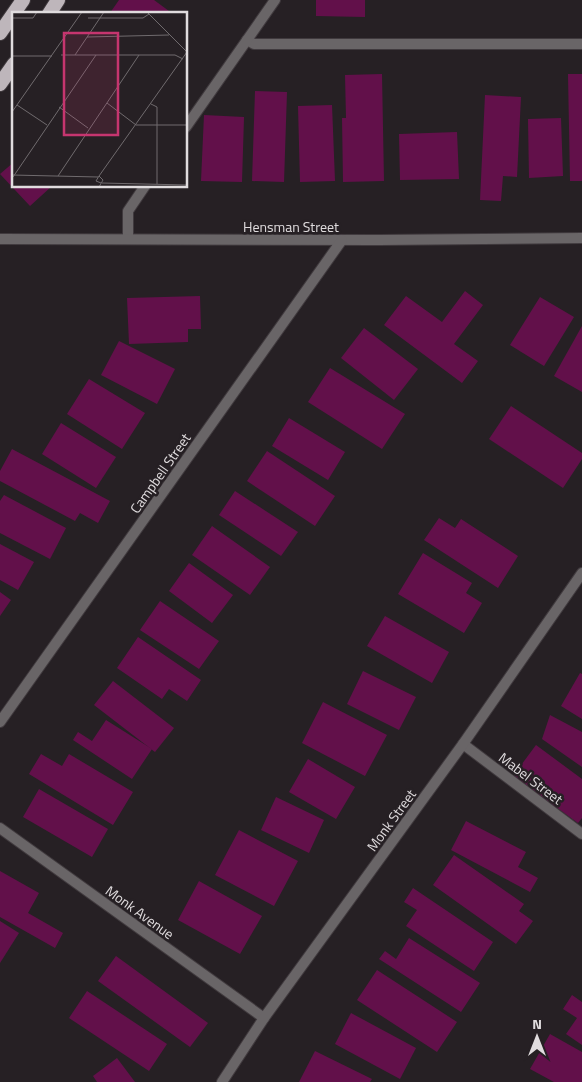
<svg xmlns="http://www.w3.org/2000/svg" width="582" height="1082" font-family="'Titillium Web',sans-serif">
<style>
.building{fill:#62104a}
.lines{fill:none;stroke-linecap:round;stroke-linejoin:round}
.service-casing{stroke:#403a3e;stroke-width:12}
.minor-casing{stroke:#403a3e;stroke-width:12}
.trunk-casing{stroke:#403a3e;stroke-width:16}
.service{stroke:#696567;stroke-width:10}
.minor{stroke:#696567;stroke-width:10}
.trunk{stroke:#beb6bb;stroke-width:14}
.labels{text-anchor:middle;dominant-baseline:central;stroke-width:5;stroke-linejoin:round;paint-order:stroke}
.street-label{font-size:14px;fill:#e0dcde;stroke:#262024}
.inset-road{fill:none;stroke:#706b6e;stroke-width:1}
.view{fill:#c6356f;fill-opacity:0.15;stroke:#c6356f;stroke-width:2.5}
.inset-edge{fill:none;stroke:#e0dcde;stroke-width:2.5}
</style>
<rect width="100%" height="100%" fill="#262024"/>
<g class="building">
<path d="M119 0H154L173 14H111L110 13Z"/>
<path d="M316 0H365V17L316 16Z"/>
<path d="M382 74 384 181 343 182 342 118H346L345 75Z"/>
<path d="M568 74H582V181H570Z"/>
<path d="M255 91 287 92 284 182 252 181Z"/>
<path d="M485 95 521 97 517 177 503 176 501 201 480 200Z"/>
<path d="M332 105 335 181 300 182 298 106Z"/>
<path d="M204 115 244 117 242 182 201 181Z"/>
<path d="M561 118 563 176 529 178 528 119Z"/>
<path d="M457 132 459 179 400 180 399 134Z"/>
<path d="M14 162V186H52L30 206 0 174Z"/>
<path d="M465 291 483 305 454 344 478 361 462 383 384 325 406 296 442 322Z"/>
<path d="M200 296 201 329H188V342L129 344 127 298Z"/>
<path d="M540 297 574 317 544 366 510 345Z"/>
<path d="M582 326V392L554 376Z"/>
<path d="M364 328 418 369 394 400 341 358Z"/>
<path d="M119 341 175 369 157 404 101 375Z"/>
<path d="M330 368 405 414 382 449 308 402Z"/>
<path d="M89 379 145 413 122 449 67 414Z"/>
<path d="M511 406 582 453V459L563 488 489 439Z"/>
<path d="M289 418 345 452 328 480 272 446Z"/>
<path d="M61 423 116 457 96 488 42 454Z"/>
<path d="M12 449 110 501 98 523 80 513 75 521 0 481V471Z"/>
<path d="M267 451 335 496 315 526 247 481Z"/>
<path d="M235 491 298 532 281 556 219 515Z"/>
<path d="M4 495 66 528 50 559 0 533V501Z"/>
<path d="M439 518 455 528 461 519 518 556 498 588 424 540Z"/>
<path d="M212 526 270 567 250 595 192 555Z"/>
<path d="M0 544 34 562 18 590 0 580Z"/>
<path d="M423 553 472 583 466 593 482 603 464 633 398 594Z"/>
<path d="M189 563 233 595 212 623 169 591Z"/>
<path d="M0 592 11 600 0 616Z"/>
<path d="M160 601 219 641 199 669 140 630Z"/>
<path d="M385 616 449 652 432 683 367 646Z"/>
<path d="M138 637 201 680 187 701 169 689 162 699 117 668Z"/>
<path d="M363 671 416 697 399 730 347 704Z"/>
<path d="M580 673 582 674V719L561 706Z"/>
<path d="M113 681 174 728 155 752 94 705Z"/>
<path d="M323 702 387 735 365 776 302 743Z"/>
<path d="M550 715 582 732V767L542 739Z"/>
<path d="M106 720 152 749 132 779 73 740 78 732 92 741Z"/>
<path d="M536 745 582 779V818L578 823 513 776Z"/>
<path d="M41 754 62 766 69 754 133 792 113 825 29 774Z"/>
<path d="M308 759 355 787 336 819 289 792Z"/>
<path d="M39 789 108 829 92 857 23 817Z"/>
<path d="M276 797 324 820 309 853 261 830Z"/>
<path d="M466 821 526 852 518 867 538 878 530 892 451 850Z"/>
<path d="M239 830 298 861 274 906 215 875Z"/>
<path d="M454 855 524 904 519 911 533 921 516 944 433 885Z"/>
<path d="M0 871 39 893 28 913 63 933 55 948 0 917Z"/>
<path d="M199 881 262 916 240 954 178 920Z"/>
<path d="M413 888 493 942 474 971 406 926 417 910 404 902Z"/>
<path d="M0 921 19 933 0 963Z"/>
<path d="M409 938 480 983 461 1012 379 959 385 951 396 959Z"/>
<path d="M116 956 208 1023 190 1047 98 981Z"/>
<path d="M377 970 457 1022 437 1052 357 1000Z"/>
<path d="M87 991 167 1044 149 1071 69 1018Z"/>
<path d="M572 995 582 1002V1045L566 1034 577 1018 563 1009Z"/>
<path d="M351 1013 416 1048 400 1079 335 1044Z"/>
<path d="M550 1034 582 1052V1082H554L530 1069Z"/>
<path d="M315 1051 372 1079 370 1082H299Z"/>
<path d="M117 1058 135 1082H97L93 1076Z"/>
</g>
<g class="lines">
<defs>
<g id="service">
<path d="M247 40 254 44H582"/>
<path d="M186 127 275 0"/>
<path d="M128 239V211L145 186"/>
</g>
<g id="minor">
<path d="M0 239 379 240 582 238"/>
<path d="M0 722 342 240"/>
<path d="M463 744 582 834"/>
<path d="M0 828 264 1018"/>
<path d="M222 1082 264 1018 463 744 582 573"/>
</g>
<g id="trunk">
<path d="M49 14 58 0"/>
<path d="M0 33 23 0"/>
<path d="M0 84 14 64"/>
</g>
</defs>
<use href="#service" class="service-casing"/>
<use href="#minor" class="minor-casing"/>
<use href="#trunk" class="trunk-casing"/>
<use href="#service" class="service"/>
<use href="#minor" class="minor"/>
<use href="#trunk" class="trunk"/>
</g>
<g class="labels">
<g class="street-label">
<text x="291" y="226">Hensman Street</text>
<text transform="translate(160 473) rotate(-55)">Campbell Street</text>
<text transform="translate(531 778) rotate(37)">Mabel Street</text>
<text transform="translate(391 820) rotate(-54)">Monk Street</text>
<text transform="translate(140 912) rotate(36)">Monk Avenue</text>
</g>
</g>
<g transform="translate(12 12)">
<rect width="175" height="175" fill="#262024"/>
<path class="inset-road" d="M135 0 175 40M0 6H21L25 0M76 6H131L137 2M75 25 157 23M49 43H163L171 47M63 43 92 0M0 44H40M95 91 124 113H175M139 92 145 95V172M5 93 35 113M47 95 76 116M0 100 70 0M0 163 86 165M46 164 127 43M87 164 175 40M1 165 84 43M90 171 175 173M87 175 91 168 87 164 84 169 89 171"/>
<path class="view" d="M52 21H106V123H52Z"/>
<rect width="175" height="175" class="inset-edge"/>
</g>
<g transform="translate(537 1037)" stroke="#262024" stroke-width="4" paint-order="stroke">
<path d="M0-4L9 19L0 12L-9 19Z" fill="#e0dcde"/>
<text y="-8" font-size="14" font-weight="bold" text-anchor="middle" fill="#e0dcde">N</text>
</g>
</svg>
